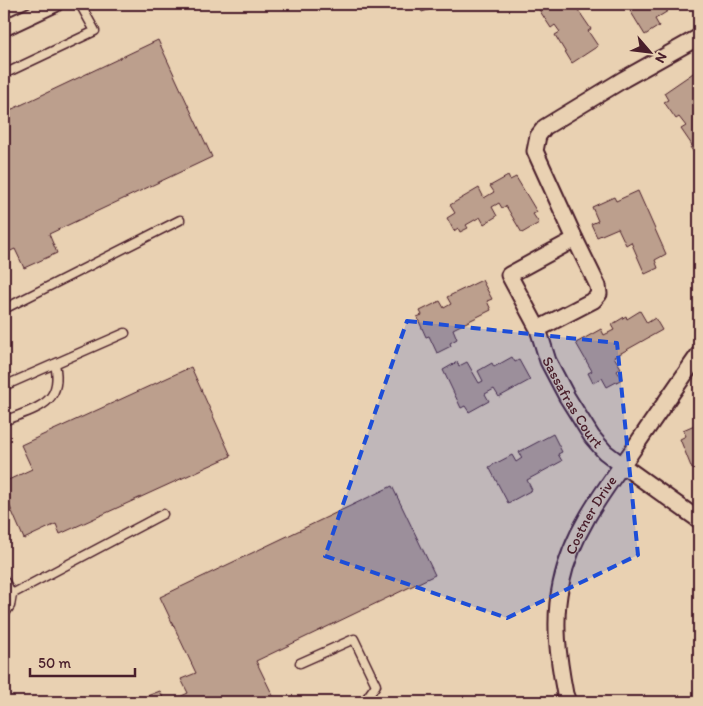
<svg xmlns="http://www.w3.org/2000/svg" width="703" height="706" font-family="Itim,sans-serif">
<style>
.building{fill:#bc9f8d;stroke:#4a1f2b}
.lines{fill:none;stroke-linecap:round;stroke-linejoin:round}
.lane-casing{stroke:#4a1f2b;stroke-width:11}
.street-casing{stroke:#4a1f2b;stroke-width:19}
.lane{stroke:#e9d1b2;stroke-width:8}
.street{stroke:#e9d1b2;stroke-width:15}
.marked{fill:#1d4ed8;fill-opacity:0.2;stroke:#1d4ed8;stroke-width:4;stroke-dasharray:10 6;stroke-linejoin:round}
.labels{text-anchor:middle;dominant-baseline:central;stroke-width:4;stroke-linejoin:round;paint-order:stroke}
.street-label{font-size:15px;fill:#4a1f2b;stroke:#e9d1b2}
</style>
<rect width="100%" height="100%" fill="#e9d1b2"/>
<filter id="ink" filterUnits="userSpaceOnUse"><feTurbulence type="fractalNoise" baseFrequency=".02" numOctaves="2"/><feDisplacementMap in="SourceGraphic" scale="10" xChannelSelector="R" yChannelSelector="G"/><feConvolveMatrix kernelMatrix="1 2 1 2 8 2 1 2 1" color-interpolation-filters="sRGB"/></filter>
<g filter="url(#ink)">
<g class="building">
<path d="M419 4H446L422 12Z"/>
<path d="M538 4H588L578 10 591 29 588 31 598 46 572 63 555 35 560 32 555 25 551 28 536 5Z"/>
<path d="M626 4H664L668 11 655 19 659 26 645 35Z"/>
<path d="M158 40 212 157 49 234 57 253 24 268 15 249 4 254V113Z"/>
<path d="M699 69V155L697 157 690 147 692 145 681 129 686 126 679 117 676 119 664 102 668 100 664 93Z"/>
<path d="M508 176 510 180 516 177 537 212 533 214 539 223 522 233 506 206 502 208 499 203 492 207 497 216 484 224 480 217 466 225 468 228 460 232 458 228 454 231 447 218 455 213 450 205 479 188 484 198 494 192 490 186Z"/>
<path d="M638 191 666 254 655 260 658 268 645 274 631 242 626 245 618 228 597 237 591 224 598 221 592 207 614 197 616 201Z"/>
<path d="M482 280 492 299 487 301 491 310 453 329 457 339 450 343 451 346 437 353 429 336 426 337 417 317 422 315 420 311 440 301 444 308 451 304 447 297Z"/>
<path d="M640 311 647 323 655 318 662 330 614 357 621 368 617 371 622 379 607 387 602 378 593 383 588 373 592 371 576 343 601 329 604 335 614 330 611 325 626 316 627 319Z"/>
<path d="M512 357 515 362 519 360 530 380 499 397 494 389 485 394 489 401 469 412 465 406 461 408 443 370 457 362 459 366 467 362 479 383 483 381 478 371 492 363 494 367Z"/>
<path d="M191 367 231 456 60 534 56 524 24 539 4 493V482L32 469 21 445Z"/>
<path d="M699 423V470L698 467 692 469 680 439 686 436 683 430Z"/>
<path d="M553 434 562 452 558 454 562 461 527 480 532 490 508 503 489 467 512 455 516 462 522 458 519 452Z"/>
<path d="M392 486 435 575 256 661 276 702H169L188 693 181 679 196 673 160 597Z"/>
<path d="M160 691 165 702H150L147 696Z"/>
</g>
<g class="lines">
<defs>
<g id="lane">
<path d="M4 74 95 31 80 4"/>
<path d="M4 309 180 220"/>
<path d="M4 386 125 333"/>
<path d="M4 421C35 408 64 405 55 364"/>
<path d="M4 580 12 594"/>
<path d="M4 615 10 606 12 594 163 514"/>
<path d="M300 663 354 639 376 685 364 702"/>
</g>
<g id="street">
<path d="M4 28 55 4"/>
<path id="s1" d="M575 239 509 275 538 329 548 361 567 397 592 437 605 452 622 465 699 520"/>
<path d="M538 329 594 300 599 294 598 286 575 239 535 151 538 136 545 127 624 79 699 37"/>
<path id="s2" d="M568 702 565 694C558 657 553 621 561 584 571 535 601 494 630 454 653 420 676 387 699 354"/>
</g>
</defs>
<use href="#lane" class="lane-casing"/>
<use href="#street" class="street-casing"/>
<use href="#lane" class="lane"/>
<use href="#street" class="street"/>
</g>
</g>
<path class="marked" d="M407 321 617 343 638 555 507 618 325 556Z"/>
<g class="labels">
<g class="street-label">
<text stroke="none"><textPath href="#s1" startOffset="218">Sassafras Court</textPath></text>
<text stroke="none"><textPath href="#s2" startOffset="195">Costner Drive</textPath></text>
</g>
</g>
<rect width="703" height="706" fill="none" stroke="#e9d1b2" stroke-width="20"/>
<rect x="10" y="10" width="683" height="686" fill="none" stroke="#4a1f2b" stroke-width="2" filter="url(#ink)"/>
<g transform="translate(650 52) rotate(118)" stroke="#e9d1b2" stroke-width="4" paint-order="stroke">
<path d="M0-4L9 19L0 12L-9 19Z" fill="#4a1f2b"/>
<text y="-8" font-size="14" font-weight="bold" text-anchor="middle" fill="#4a1f2b">N</text>
</g>
<path d="M30 668v8h105v-8" fill="none" stroke="#4a1f2b" stroke-width="2.5"/>
<text x="38" y="668" font-size="15" fill="#4a1f2b" stroke="#e9d1b2" stroke-width="4" paint-order="stroke">50 m</text>
</svg>
